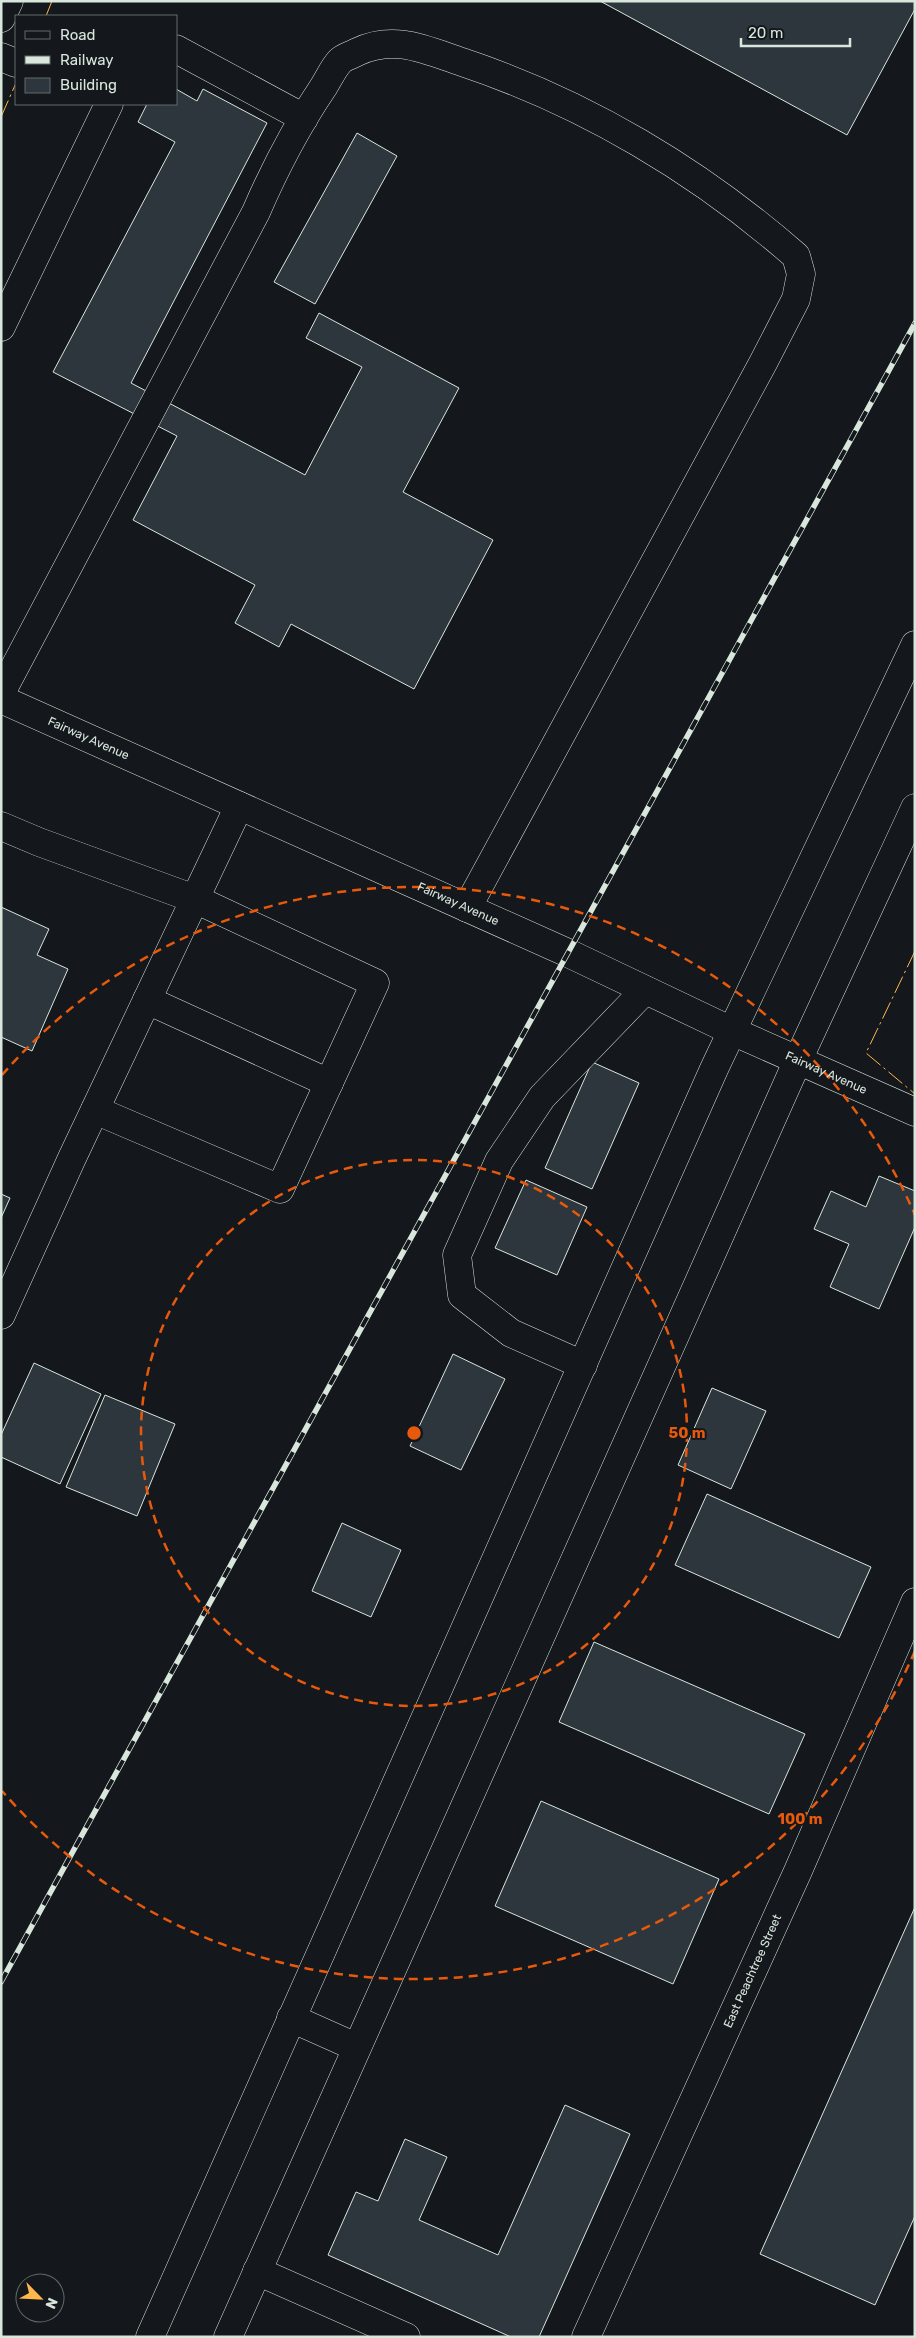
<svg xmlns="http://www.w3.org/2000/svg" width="916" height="2338" font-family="Rubik,sans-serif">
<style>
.building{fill:#2c363c;stroke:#d8e6dc}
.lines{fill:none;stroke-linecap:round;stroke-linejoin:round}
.minor-casing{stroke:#d8e6dc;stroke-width:29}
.major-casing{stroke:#d8e6dc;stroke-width:29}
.minor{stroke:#14181c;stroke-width:28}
.major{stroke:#14181c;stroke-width:28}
.rail-casing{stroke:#d8e6dc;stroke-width:5.5}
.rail{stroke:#14181c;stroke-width:4;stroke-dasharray:11;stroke-linecap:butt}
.power{stroke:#ffb74d;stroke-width:1;stroke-dasharray:18 4 2.5 4;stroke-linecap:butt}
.ring{fill:none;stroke:#e8590c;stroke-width:2.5;stroke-dasharray:9 6}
.labels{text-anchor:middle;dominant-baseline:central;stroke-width:4;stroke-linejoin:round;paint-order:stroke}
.street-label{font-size:12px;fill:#d8e6dc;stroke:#14181c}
.centre{fill:#e8590c;stroke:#14181c;stroke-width:2.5}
.ring-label{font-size:15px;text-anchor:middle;font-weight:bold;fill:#e8590c;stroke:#14181c;stroke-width:4;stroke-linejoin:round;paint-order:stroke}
</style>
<rect width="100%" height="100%" fill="#14181c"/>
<g class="building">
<path d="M600 1H915V9L847 135Z"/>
<path d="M176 89 197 101 203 89 267 123 131 383 305 475 362 367 306 338 319 313 459 388 403 492 493 540 414 689 291 624 279 647 235 623 255 585 133 520 177 436 53 372 175 142 138 122 147 104H176Z"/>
<path d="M357 133 397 156 315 304 274 282Z"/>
<path d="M1 907 49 929 37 955 68 969 32 1051 1 1037Z"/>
<path d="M592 1062 639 1083 592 1189 545 1168Z"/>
<path d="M879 1176 915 1191V1227L879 1309 830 1287 849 1244 814 1229 831 1191 866 1207Z"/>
<path d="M526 1180 587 1207 557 1275 495 1248Z"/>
<path d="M1 1194 10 1198 1 1218Z"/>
<path d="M453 1354 505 1379 461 1470 410 1446Z"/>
<path d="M34 1363 101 1394 60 1484 1 1457V1435Z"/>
<path d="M712 1388 766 1411 731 1489 678 1465Z"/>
<path d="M105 1395 175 1424 137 1516 66 1487Z"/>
<path d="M707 1494 871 1567 839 1638 675 1565Z"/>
<path d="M342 1523 401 1550 371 1617 312 1591Z"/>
<path d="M594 1642 805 1734 769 1814 559 1722Z"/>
<path d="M541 1801 719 1879 673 1984 495 1906Z"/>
<path d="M915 1907V2216L875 2305 760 2254Z"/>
<path d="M565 2105 630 2134 539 2337H511L328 2255 356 2192 378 2201 405 2139 447 2157 419 2220 498 2255Z"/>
</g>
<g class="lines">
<defs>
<g id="minor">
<path d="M176 49 304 118"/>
<path d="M1 57 16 63"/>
<path d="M1 327 109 104"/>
<path d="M1 693 256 212C275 168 297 126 324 86 329 78 334 67 340 61 344 57 352 55 357 52 394 34 426 50 462 62 585 103 699 171 796 256L801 274 796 299 763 363 467 908"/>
<path id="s1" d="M1 699 568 953 732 1031 915 1112"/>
<path d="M1 826 39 842 195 899 375 983 280 1189 95 1110"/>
<path d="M147 1000 329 1083"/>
<path d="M1 1315 72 1158 239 806"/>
<path d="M583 1365 511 1333 462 1295 457 1255 499 1161 542 1097 645 990"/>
<path d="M257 2271 406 2337"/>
<path id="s2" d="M586 2337 798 1871 915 1602"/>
</g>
<g id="major">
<path d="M1 18 9 1"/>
<path d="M291 2018 356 2047"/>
<path d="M150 2337 714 1069 915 645"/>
<path d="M228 2337 798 1060 915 808"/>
</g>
</defs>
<use href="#minor" class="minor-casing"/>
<use href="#major" class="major-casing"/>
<use href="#minor" class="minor"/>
<use href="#major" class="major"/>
<defs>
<path id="rail" d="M1 1982 915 323"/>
</defs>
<use href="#rail" class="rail-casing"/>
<use href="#rail" class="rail"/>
<g class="power">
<path d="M46 16 52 1"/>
<path d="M1 117 16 83"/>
<path d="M915 951 866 1053 915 1094"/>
</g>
</g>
<g class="ring">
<circle cx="414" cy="1433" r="273"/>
<path d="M915 1651A546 546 0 0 1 2 1791M2 1075A546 546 0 0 1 915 1215"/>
</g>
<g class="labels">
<g class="street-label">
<text stroke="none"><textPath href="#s1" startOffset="96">Fairway Avenue</textPath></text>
<text stroke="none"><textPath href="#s1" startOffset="501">Fairway Avenue</textPath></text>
<text stroke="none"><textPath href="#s1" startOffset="906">Fairway Avenue</textPath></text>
<text stroke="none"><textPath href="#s2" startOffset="402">East Peachtree Street</textPath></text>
</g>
</g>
<circle cx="414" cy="1433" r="8" class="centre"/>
<g class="ring-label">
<text x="687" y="1438">50 m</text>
<text x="800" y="1824">100 m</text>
</g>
<rect width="916" height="2338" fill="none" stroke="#d8e6dc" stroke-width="5"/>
<rect x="15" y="15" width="162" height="90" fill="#14181c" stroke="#626a69"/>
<rect x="25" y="31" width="25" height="8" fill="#14181c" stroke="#626a69"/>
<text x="60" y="40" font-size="15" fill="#d8e6dc">Road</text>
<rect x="25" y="56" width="25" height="8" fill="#d8e6dc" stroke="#626a69"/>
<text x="60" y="65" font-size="15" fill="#d8e6dc">Railway</text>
<rect x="25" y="78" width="25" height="15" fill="#2c363c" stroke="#626a69"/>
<text x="60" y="90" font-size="15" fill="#d8e6dc">Building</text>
<g transform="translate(40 2298) rotate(114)"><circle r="24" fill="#14181c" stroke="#626a69"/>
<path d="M0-4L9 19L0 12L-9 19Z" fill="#ffb74d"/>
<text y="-8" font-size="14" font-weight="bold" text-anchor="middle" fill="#d8e6dc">N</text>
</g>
<path d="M741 38v8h109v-8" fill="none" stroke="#d8e6dc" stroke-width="2.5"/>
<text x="748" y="38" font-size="15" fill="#d8e6dc" stroke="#14181c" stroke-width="4" paint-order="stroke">20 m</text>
</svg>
